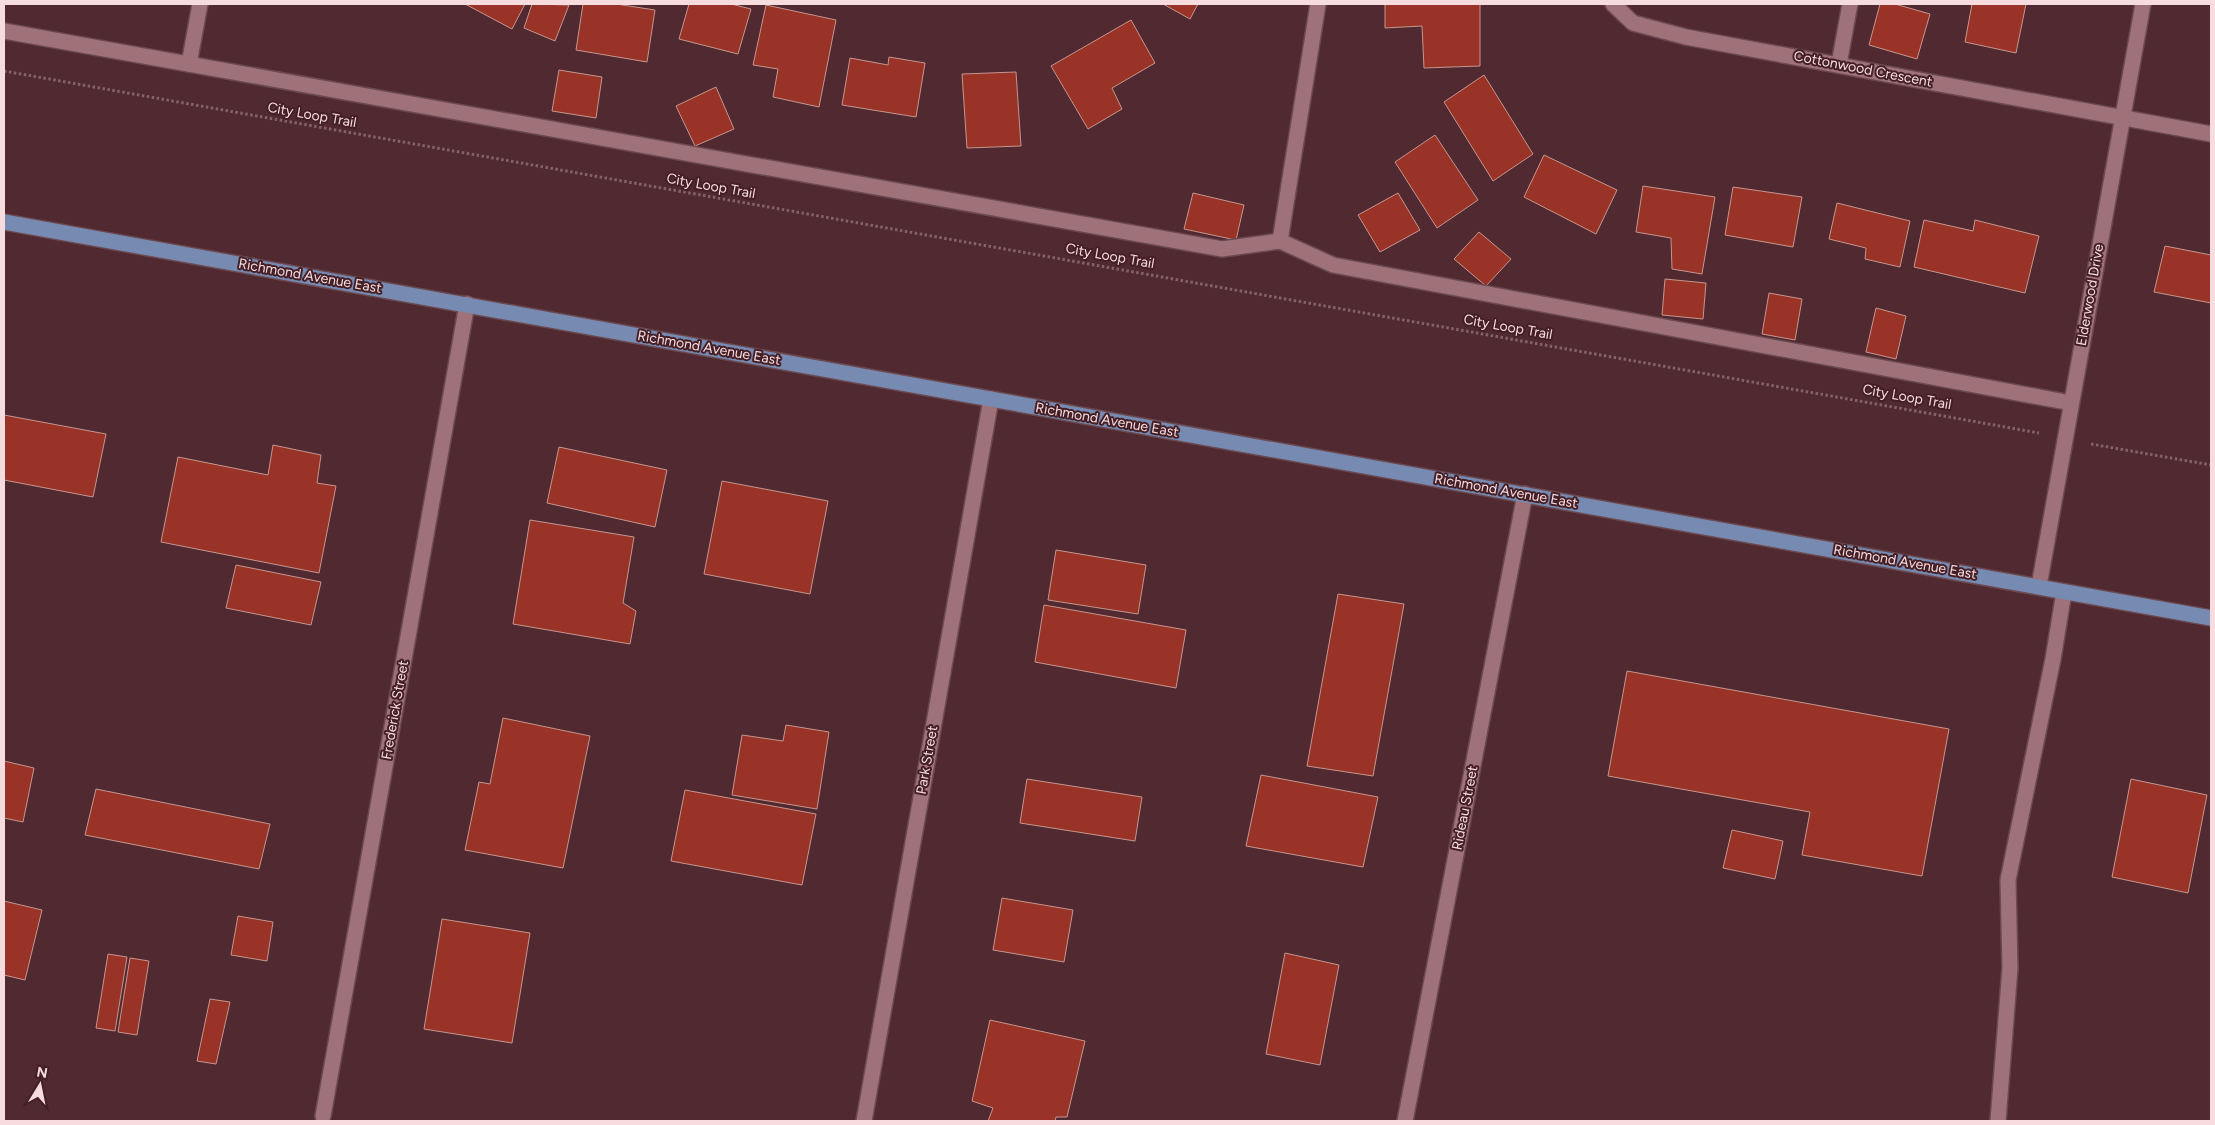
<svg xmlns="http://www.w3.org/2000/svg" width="2215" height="1125" font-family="Figtree,sans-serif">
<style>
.building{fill:#993328;stroke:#c6968e}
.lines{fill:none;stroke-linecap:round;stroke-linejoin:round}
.minor-casing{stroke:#6b4950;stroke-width:18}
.major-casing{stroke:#6b4950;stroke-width:18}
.path{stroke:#856268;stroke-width:3;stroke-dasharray:2.5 2.5;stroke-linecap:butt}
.minor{stroke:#9f7178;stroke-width:15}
.major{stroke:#778ab2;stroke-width:15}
.labels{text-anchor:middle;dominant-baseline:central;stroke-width:4;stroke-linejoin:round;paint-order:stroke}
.street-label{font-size:14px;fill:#f6dcdf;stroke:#451f26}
</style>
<rect width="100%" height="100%" fill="#512930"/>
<g class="building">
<path d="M465 4H525L512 29Z"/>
<path d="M532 4 569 5 555 41 524 28Z"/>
<path d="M583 4H616L655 10 647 62 576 50Z"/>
<path d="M689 4H731L751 9 738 54 679 39Z"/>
<path d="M1163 4H1198L1190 19Z"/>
<path d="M1385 4H1480V66L1424 68 1422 26 1385 28Z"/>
<path d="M1880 4H1895L1930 14 1917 59 1869 45Z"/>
<path d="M1972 4H2026L2016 53 1965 42Z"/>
<path d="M766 5 836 20 819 107 773 97 778 69 753 65Z"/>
<path d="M1131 20 1155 63 1112 88 1122 109 1088 129 1051 66Z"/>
<path d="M889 57 925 63 916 117 842 105 850 58 888 65Z"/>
<path d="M559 70 602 77 596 118 552 111Z"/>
<path d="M1016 72 1021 146 967 148 962 74Z"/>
<path d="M1484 75 1533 154 1493 181 1444 102Z"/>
<path d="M716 87 734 129 695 146 676 106Z"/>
<path d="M1435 135 1478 200 1437 228 1395 162Z"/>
<path d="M1544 155 1617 190 1596 234 1524 197Z"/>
<path d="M1643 186 1715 197 1702 274 1672 269 1671 238 1636 232Z"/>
<path d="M1733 187 1802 197 1793 247 1725 235Z"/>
<path d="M1193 193 1244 205 1236 240 1184 229Z"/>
<path d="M1398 193 1420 230 1380 252 1358 215Z"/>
<path d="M1837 203 1910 221 1900 267 1865 259 1866 248 1829 239Z"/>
<path d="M1924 220 1973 231 1975 220 2039 236 2025 293 1914 267Z"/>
<path d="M1479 232 1511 259 1486 286 1454 259Z"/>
<path d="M2165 246 2211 255V303L2154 292Z"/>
<path d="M1665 279 1706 283 1703 319 1662 315Z"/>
<path d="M1769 293 1802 299 1795 340 1762 334Z"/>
<path d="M1876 308 1906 316 1896 359 1866 352Z"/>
<path d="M4 415 106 434 93 497 4 480Z"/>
<path d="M273 445 321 455 317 483 336 486 319 573 161 542 178 457 268 475Z"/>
<path d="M559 447 667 470 655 527 547 503Z"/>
<path d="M722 481 828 501 810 594 704 574Z"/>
<path d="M530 520 634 537 623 603 636 611 630 644 513 624Z"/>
<path d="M1056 550 1146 565 1138 614 1048 600Z"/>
<path d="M236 565 321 582 311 625 226 608Z"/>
<path d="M1338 594 1404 604 1373 776 1307 766Z"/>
<path d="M1044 605 1186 630 1176 688 1035 662Z"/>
<path d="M1627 671 1949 729 1922 876 1802 855 1810 812 1608 776Z"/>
<path d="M503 718 590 736 563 868 465 850 479 782 490 784Z"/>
<path d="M786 725 829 732 817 809 732 795 742 735 783 741Z"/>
<path d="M4 761 34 768 23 822 4 818Z"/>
<path d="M1261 775 1378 797 1363 867 1246 846Z"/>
<path d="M1027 779 1142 797 1135 841 1020 823Z"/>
<path d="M2131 779 2207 795 2188 893 2112 877Z"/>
<path d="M96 789 270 824 259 869 85 835Z"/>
<path d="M685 790 816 814 802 885 671 861Z"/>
<path d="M1732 830 1783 841 1775 879 1723 868Z"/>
<path d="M1002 898 1073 910 1064 962 993 950Z"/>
<path d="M4 901 42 910 25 980 4 975Z"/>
<path d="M238 916 273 922 267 961 231 955Z"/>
<path d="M442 919 530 933 512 1043 424 1029Z"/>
<path d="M1285 953 1339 965 1320 1065 1266 1054Z"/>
<path d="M108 954 127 957 115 1031 96 1028Z"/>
<path d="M130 958 149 961 137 1035 118 1032Z"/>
<path d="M210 999 230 1002 216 1064 197 1061Z"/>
<path d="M990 1020 1085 1041 1067 1117H1056L1055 1121H988L993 1108 972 1101Z"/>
</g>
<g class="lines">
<defs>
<g id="minor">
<path d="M1318 4 1280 241 1333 265 2071 403"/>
<path d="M1613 4 1633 23 1686 37 2211 134"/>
<path d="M4 31 1222 249 1280 241"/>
<path d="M189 64 200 4"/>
<path d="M1839 64 1850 4"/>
<path d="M2039 586 2143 4"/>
<path d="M323 1116 467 304"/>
<path d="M864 1121 991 399"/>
<path d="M1405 1121 1525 494"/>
<path d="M1998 1121 2010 968 2008 880 2053 659 2064 592"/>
</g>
<path id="major" d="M4 222 2211 618"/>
</defs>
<use href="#minor" class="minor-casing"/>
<use href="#major" class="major-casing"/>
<g class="path">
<path d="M4 71 2039 433"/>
<path d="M2091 444 2211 465"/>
</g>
<use href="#minor" class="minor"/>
<use href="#major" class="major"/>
</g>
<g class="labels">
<g class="street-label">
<text transform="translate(1863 69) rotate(11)">Cottonwood Crescent</text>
<text transform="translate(312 115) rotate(10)">City Loop Trail</text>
<text transform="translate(711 186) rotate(10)">City Loop Trail</text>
<text transform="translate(1110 256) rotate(10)">City Loop Trail</text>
<text transform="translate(310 276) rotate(10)">Richmond Avenue East</text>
<text transform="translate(2090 295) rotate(-80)">Elderwood Drive</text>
<text transform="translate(1508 327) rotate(10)">City Loop Trail</text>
<text transform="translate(709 348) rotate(10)">Richmond Avenue East</text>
<text transform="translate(1907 397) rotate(10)">City Loop Trail</text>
<text transform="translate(1107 420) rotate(10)">Richmond Avenue East</text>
<text transform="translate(1506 491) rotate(10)">Richmond Avenue East</text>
<text transform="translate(1905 562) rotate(10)">Richmond Avenue East</text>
<text transform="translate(395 710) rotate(-80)">Frederick Street</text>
<text transform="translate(927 760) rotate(-80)">Park Street</text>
<text transform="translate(1465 808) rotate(-79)">Rideau Street</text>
</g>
</g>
<rect width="2215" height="1125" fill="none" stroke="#f6dcdf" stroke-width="10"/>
<g transform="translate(40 1085) rotate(10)" stroke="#451f26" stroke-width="4" paint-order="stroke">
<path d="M0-4L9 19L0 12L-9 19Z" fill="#f6dcdf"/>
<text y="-8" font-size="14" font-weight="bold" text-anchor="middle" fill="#f6dcdf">N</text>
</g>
</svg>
